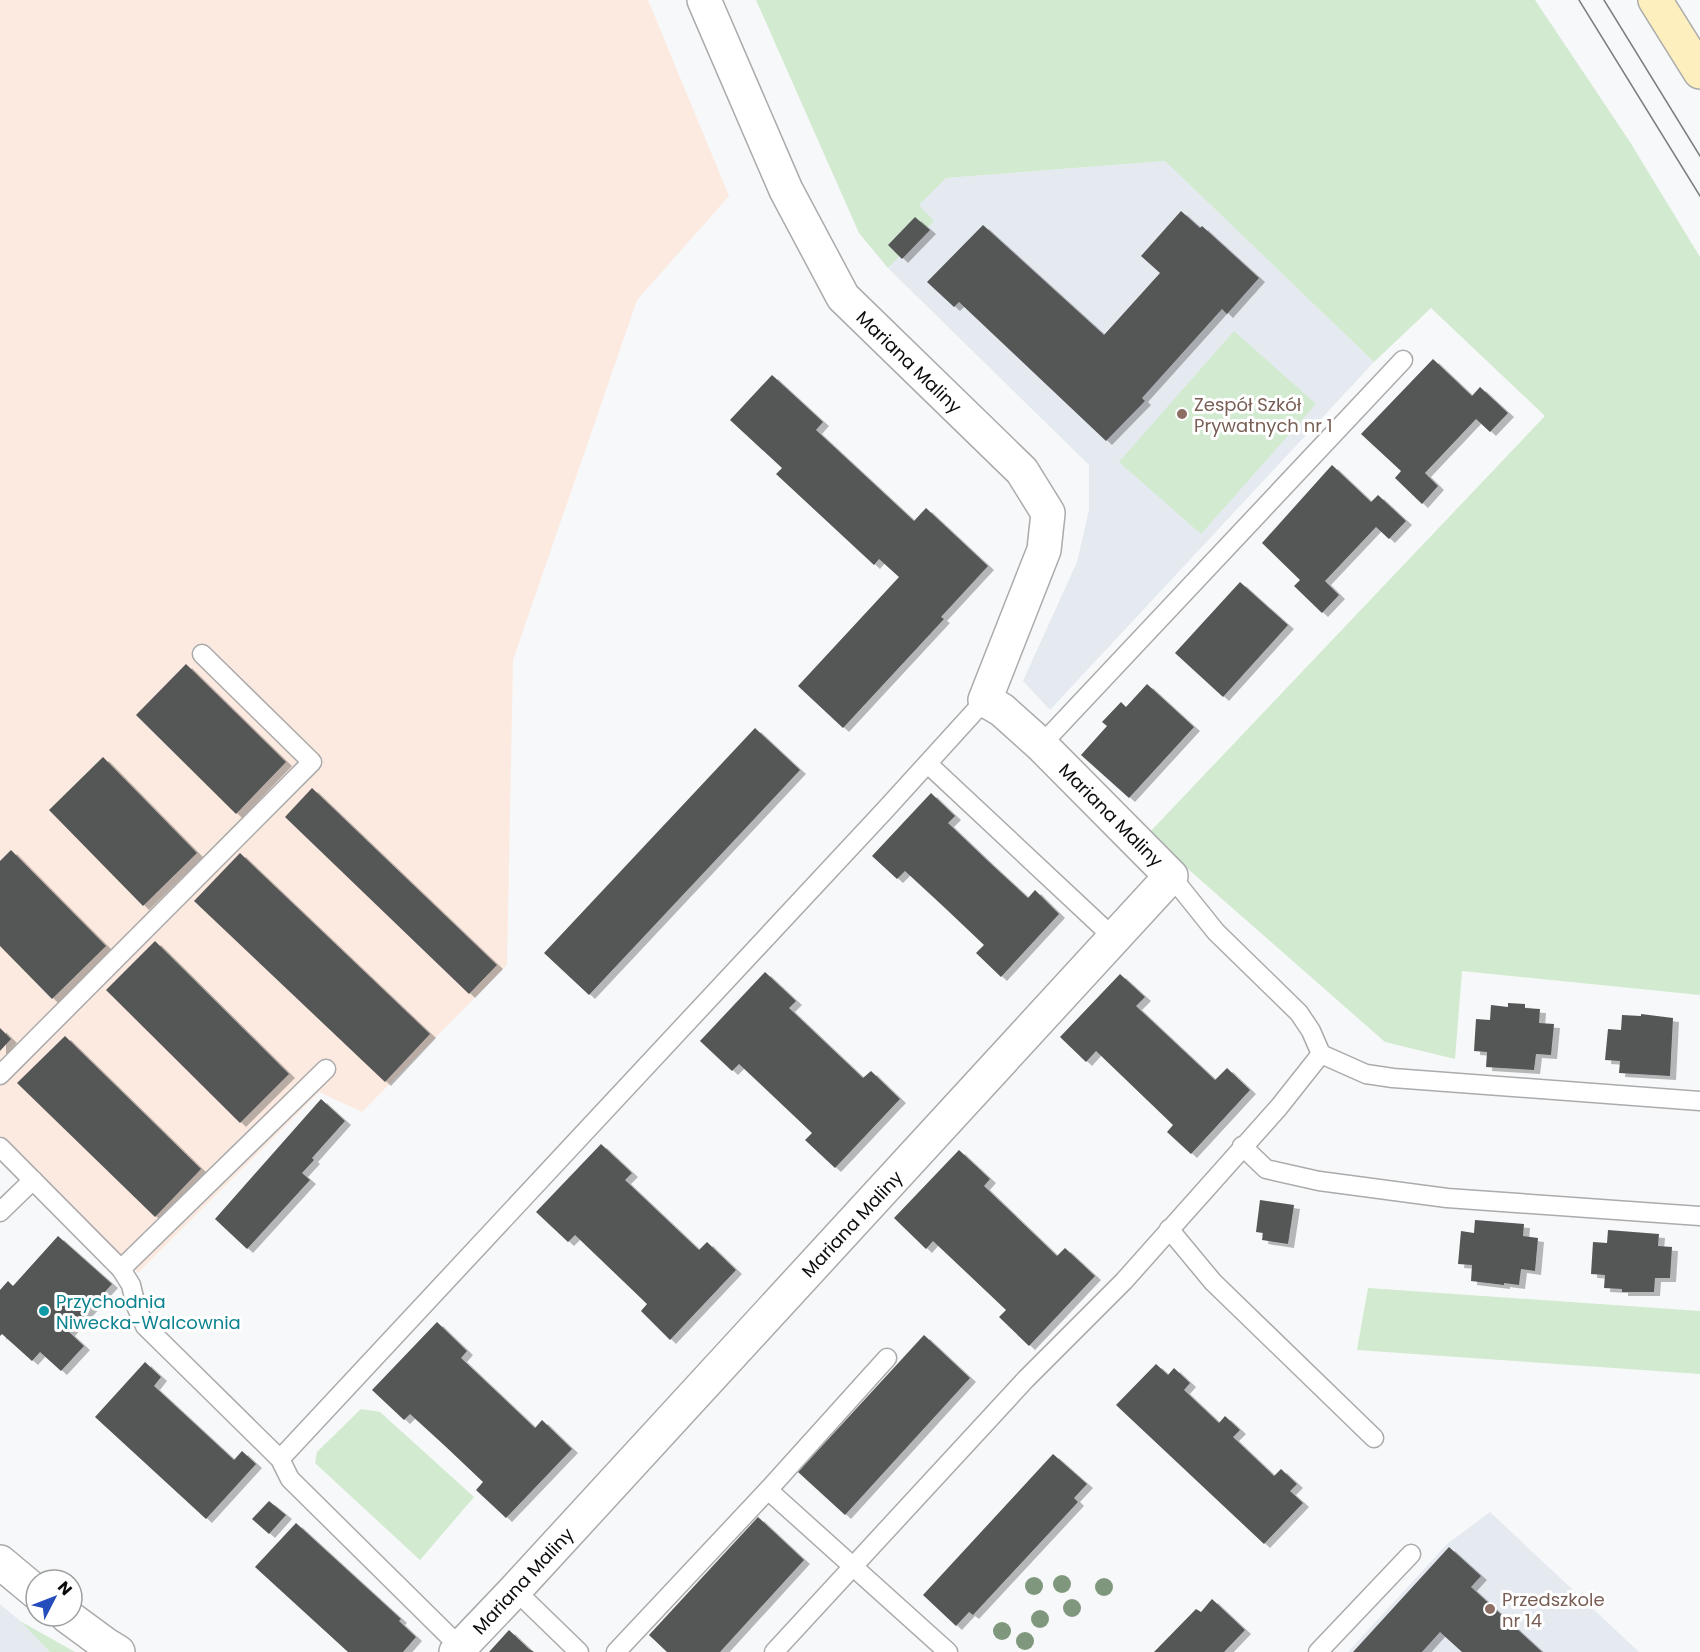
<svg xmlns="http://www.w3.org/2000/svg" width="1700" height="1652" font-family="Poppins,sans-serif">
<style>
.built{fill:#e5eaf1}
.industrial{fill:#fceae0}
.green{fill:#d2eacf}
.building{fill:#555657;filter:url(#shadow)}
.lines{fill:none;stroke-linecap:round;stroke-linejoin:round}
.lane-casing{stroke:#ababac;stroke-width:21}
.street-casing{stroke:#ababac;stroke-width:36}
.secondary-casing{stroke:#ababac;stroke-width:36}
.lane{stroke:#fff;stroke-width:18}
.street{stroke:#fff;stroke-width:33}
.secondary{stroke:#feefbe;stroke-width:33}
.tram{stroke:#7d7e7e;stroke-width:1.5}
.tree{fill:#7f977d}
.education-dot{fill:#8d6e63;stroke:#fff;stroke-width:2}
.culture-dot{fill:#0f9aa8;stroke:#fff;stroke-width:2}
.labels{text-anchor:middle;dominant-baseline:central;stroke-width:6;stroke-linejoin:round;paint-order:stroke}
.street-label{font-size:18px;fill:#0b0c0c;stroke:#fff}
.education-label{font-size:18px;fill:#785e54;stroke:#fff;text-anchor:start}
.culture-label{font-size:18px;fill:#0d838f;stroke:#fff;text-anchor:start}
</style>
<defs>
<filter id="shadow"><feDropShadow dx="6" dy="4" stdDeviation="0" flood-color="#0004"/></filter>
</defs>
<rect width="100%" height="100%" fill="#f7f8f9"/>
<g class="built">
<path d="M1165 161 1374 362 1050 710 1023 681 1077 562 1089 510V465L888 268 934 221 918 205 946 178Z"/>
<path d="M1490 1512 1639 1652H1348L1447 1544Z"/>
<path d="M0 1604 20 1621 50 1652H0Z"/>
</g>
<path class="industrial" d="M0 0H648L729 196 637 300 513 660 507 965 362 1112 319 1092 138 1273 0 1135Z"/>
<g class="green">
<path d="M756 0H1535L1630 142 1700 257V995L1462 971 1455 1059 1385 1042 1148 834 1545 416 1431 308 1374 362 1165 161 946 178 919 205 934 221 888 268 859 233Z"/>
<path d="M1234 331 1316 404 1201 534 1119 462Z"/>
<path d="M1368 1288 1700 1311V1374L1357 1350Z"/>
<path d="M361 1409 380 1412 474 1497 420 1560 315 1463 317 1452Z"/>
<path d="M20 1621 75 1652H50Z"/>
</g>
<g class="building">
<path d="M1181 211 1200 228 1202 226 1259 278 1227 314 1222 309 1142 398 1145 401 1106 441 959 302 954 307 927 282 983 225 1104 335 1160 273 1141 256Z"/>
<path d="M915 217 930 230 902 259 888 245Z"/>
<path d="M1433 359 1472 396 1480 387 1508 413 1490 432 1476 419 1425 473 1438 486 1422 504 1395 478 1401 471 1361 434Z"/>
<path d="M772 375 823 422 816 430 914 521 926 508 988 566 941 617 944 619 843 728 798 686 899 577 879 559 874 565 776 474 782 468 730 420Z"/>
<path d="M1332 465 1371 502 1378 495 1406 521 1389 539 1376 527 1325 581 1339 595 1322 613 1294 586 1300 580 1262 543Z"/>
<path d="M1240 582 1288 625 1223 697 1175 653Z"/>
<path d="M186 664 286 762 236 814 136 715Z"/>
<path d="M1147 684 1194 727 1129 798 1081 755 1107 726 1102 722 1121 702 1126 707Z"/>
<path d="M755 728 800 770 589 995 544 953Z"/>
<path d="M103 757 197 853 143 906 49 810Z"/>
<path d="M312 788 497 965 469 994 285 817Z"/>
<path d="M931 793 955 816 948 823 989 862 1028 898 1035 890 1059 914 1001 977 976 953 984 945 945 908 905 871 897 879 872 856Z"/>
<path d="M11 850 106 946 52 999 0 946V861Z"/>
<path d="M240 853 430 1034 385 1082 194 901Z"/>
<path d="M155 941 289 1074 240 1123 106 990Z"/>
<path d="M765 972 796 1001 789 1008 863 1078 871 1071 900 1099 835 1168 805 1140 812 1133 774 1097 739 1064 732 1071 700 1041Z"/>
<path d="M1120 974 1145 997 1136 1006 1215 1080 1227 1068 1250 1090 1191 1154 1167 1132 1173 1125 1096 1051 1086 1062 1060 1037Z"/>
<path d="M1508 1003 1525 1004V1008L1540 1009 1539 1023 1554 1024 1551 1055 1536 1054 1534 1070 1486 1067 1487 1052 1474 1051 1476 1019 1490 1020 1491 1005 1508 1007Z"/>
<path d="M1641 1014 1673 1018 1670 1076 1619 1073 1620 1061 1605 1060 1608 1029 1621 1030 1622 1015 1641 1016Z"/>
<path d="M0 1028 11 1039 0 1051Z"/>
<path d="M65 1036 201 1169 155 1217 17 1083Z"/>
<path d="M321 1099 345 1121 312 1158 314 1160 302 1173 310 1180 247 1249 215 1219Z"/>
<path d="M601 1144 632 1173 625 1180 699 1250 707 1242 736 1270 670 1340 641 1311 647 1304 575 1235 568 1242 536 1212Z"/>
<path d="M959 1150 990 1179 984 1186 1057 1256 1065 1248 1095 1276 1029 1346 999 1317 1006 1310 968 1274 933 1241 926 1249 894 1218Z"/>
<path d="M1260 1200 1294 1205 1288 1244 1262 1240 1263 1233 1256 1232Z"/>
<path d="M1475 1220 1524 1224 1523 1236 1538 1238 1535 1271 1521 1269 1519 1285 1504 1283V1285L1471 1281 1472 1265 1458 1264 1461 1231 1474 1233Z"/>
<path d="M1608 1230 1659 1234 1658 1246 1672 1247 1670 1278H1655L1654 1292H1622V1289L1604 1288 1605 1275 1591 1274 1593 1242 1607 1243Z"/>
<path d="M58 1236 112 1284 69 1332 84 1346 61 1371 40 1352 32 1361 2 1334 0 1336V1290L8 1281 13 1286Z"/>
<path d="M437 1322 467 1351 461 1358 535 1428 542 1420 572 1449 506 1518 476 1490 483 1482 445 1446 410 1414 404 1420 372 1390Z"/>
<path d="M924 1335 970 1378 845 1515 798 1472Z"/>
<path d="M145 1362 161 1377 154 1386 234 1460 242 1451 256 1464 206 1519 95 1417Z"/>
<path d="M1156 1364 1168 1375 1174 1368 1190 1383 1184 1390 1219 1423 1225 1416 1240 1430 1233 1437 1274 1476 1281 1469 1297 1484 1290 1491 1303 1503 1264 1544 1116 1405Z"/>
<path d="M1053 1454 1087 1484 1074 1498 1078 1502 973 1615 969 1612 956 1626 923 1595Z"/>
<path d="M269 1501 286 1515 269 1534 252 1519Z"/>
<path d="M758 1517 804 1560 720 1652H667L649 1635Z"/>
<path d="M296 1523 401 1619 399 1621 416 1637 403 1652H348L255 1567Z"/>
<path d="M1449 1547 1481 1576 1471 1587 1542 1652H1462L1440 1632 1422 1652H1353Z"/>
<path d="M1212 1599 1245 1630 1224 1652H1154L1196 1609 1201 1612Z"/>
<path d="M509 1630 529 1649 534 1652H489Z"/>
</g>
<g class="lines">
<defs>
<g id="lane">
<path d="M1041 745 1403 360"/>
<path d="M928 764 1114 938"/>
<path d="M1171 876 1216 932 1299 1013 1311 1031 1321 1054 1366 1074 1393 1078 1700 1101"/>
<path d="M0 1075 312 762 202 654"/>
<path d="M1242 1146 1266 1169 1319 1181 1447 1198 1700 1216"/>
<path d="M0 1147 121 1269 131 1285 136 1306 145 1326 280 1459 290 1479 460 1647"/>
<path d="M0 1212 33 1180"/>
<path d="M1169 1229 1213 1282 1374 1438"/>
<path d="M121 1269 326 1069"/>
<path d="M280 1459 886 809 985 700"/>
<path d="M768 1490 887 1358"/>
<path d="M515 1590 579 1652"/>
<path d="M616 1652 768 1490 948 1652"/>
<path d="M774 1652 1026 1379 1124 1281 1279 1107 1321 1054"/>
<path d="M1318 1652 1411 1554"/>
</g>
<g id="street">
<path d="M0 1562 36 1592"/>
<path d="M67 1616 105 1644 118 1652"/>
<path d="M456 1652 515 1590 1171 876 1041 745 1002 710 985 700 1044 550 1048 513 1022 471 843 297 786 190 704 0"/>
</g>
<path id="secondary" d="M1655 0 1700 72"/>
</defs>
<use href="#lane" class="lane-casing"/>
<use href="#street" class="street-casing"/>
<use href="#secondary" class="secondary-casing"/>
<use href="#lane" class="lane"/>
<use href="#street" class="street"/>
<use href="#secondary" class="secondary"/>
<g class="tram">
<path d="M1579 0 1700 196"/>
<path d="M1604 0 1700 156"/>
</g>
</g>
<g class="tree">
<circle cx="1062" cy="1584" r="9"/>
<circle cx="1034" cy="1586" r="9"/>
<circle cx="1104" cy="1587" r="9"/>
<circle cx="1072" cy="1608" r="9"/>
<circle cx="1040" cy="1619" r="9"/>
<circle cx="1002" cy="1631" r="9"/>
<circle cx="1025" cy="1641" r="9"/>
</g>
<g class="education-dot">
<circle cx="1182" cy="414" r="6"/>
<circle cx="1490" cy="1609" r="6"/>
</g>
<circle class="culture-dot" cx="44" cy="1311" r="6"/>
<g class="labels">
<g class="street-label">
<text transform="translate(909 362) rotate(44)">Mariana Maliny</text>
<text transform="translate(1111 815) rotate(45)">Mariana Maliny</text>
<text transform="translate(852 1224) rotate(-47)">Mariana Maliny</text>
<text transform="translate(523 1581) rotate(-47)">Mariana Maliny</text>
</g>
<g class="education-label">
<text x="1194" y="404">Zespół Szkół<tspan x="1194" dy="21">Prywatnych nr 1</tspan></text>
<text x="1502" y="1599">Przedszkole<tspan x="1502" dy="21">nr 14</tspan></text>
</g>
<g class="culture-label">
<text x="56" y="1301">Przychodnia<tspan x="56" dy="21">Niwecka-Walcownia</tspan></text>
</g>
</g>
<g transform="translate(54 1598) rotate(48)"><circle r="28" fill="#ffffff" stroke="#9d9e9e" stroke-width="1.5"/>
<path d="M0-4.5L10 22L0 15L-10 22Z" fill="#254dbc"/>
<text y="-9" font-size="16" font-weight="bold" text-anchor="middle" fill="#0b0c0c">N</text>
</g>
</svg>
